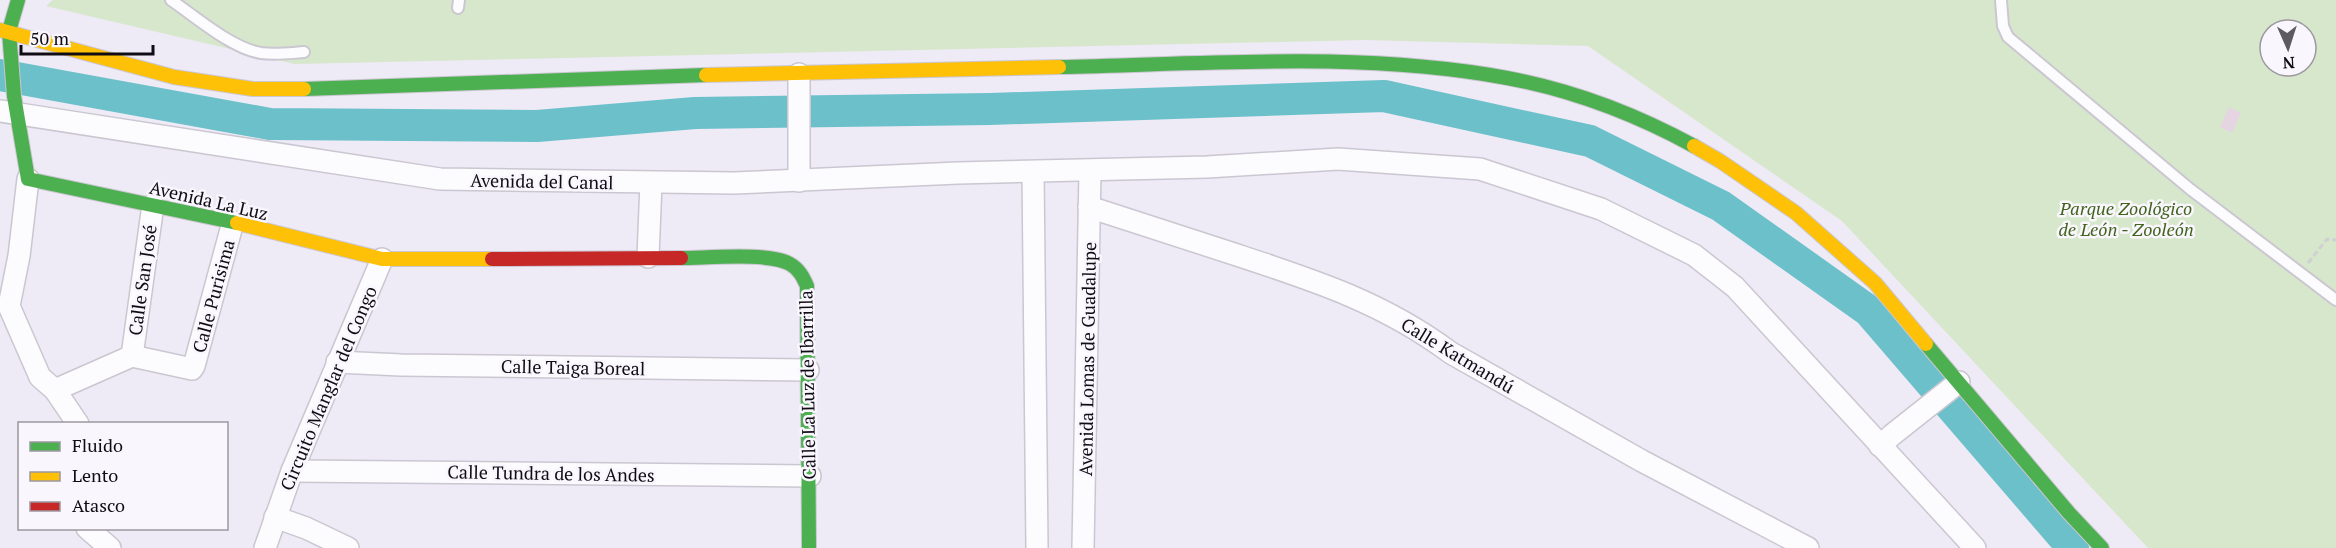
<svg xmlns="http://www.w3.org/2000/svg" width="2336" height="548" font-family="'PT Serif',serif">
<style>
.green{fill:#d7e7cb;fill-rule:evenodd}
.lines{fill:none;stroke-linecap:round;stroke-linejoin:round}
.river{stroke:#6bc0ca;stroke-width:32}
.building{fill:#e5d4e1}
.lane-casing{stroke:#cbc7d1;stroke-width:14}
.street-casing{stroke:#cbc7d1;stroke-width:24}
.fast-casing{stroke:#cbc7d1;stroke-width:16}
.slow-casing{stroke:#cbc7d1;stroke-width:16}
.jam-casing{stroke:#cbc7d1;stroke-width:16}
.path{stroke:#d0cfd2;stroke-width:3;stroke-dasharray:6 3;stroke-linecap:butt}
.lane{stroke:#fcfcfe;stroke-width:10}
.street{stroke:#fcfcfe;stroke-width:21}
.fast{stroke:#4caf50;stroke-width:14}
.slow{stroke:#ffc107;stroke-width:14}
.jam{stroke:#c62828;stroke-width:14}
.labels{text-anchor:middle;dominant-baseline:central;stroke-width:5;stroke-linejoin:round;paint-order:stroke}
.street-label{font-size:18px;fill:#0f0c13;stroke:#f9f6fe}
.park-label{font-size:18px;font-style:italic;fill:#41631a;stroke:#f9f6fe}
</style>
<rect width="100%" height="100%" fill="#eeeaf6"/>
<path class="green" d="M53 0H2336V548H2148L1842 221 1588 46 1365 40 295 64 46 6ZM2270 30H2306V66H2270Z"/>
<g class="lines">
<path class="river" d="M0 75 270 124 537 126 695 113 990 109 1384 96 1590 141 1721 206 1869 311 2073 548"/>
</g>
<path class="building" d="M2229 107 2241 113 2232 133 2220 127Z"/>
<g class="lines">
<defs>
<g id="lane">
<path d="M171 0C196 17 231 48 261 53 275 55 290 53 304 52"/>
<path d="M2001 0 2003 26 2008 37 2190 189 2336 300"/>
<path d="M458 8 459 0"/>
</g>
<g id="street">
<path d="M799 74V181"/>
<path d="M0 111 440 179 734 183 958 173 1207 167 1338 159 1480 169 1601 209 1694 255 1735 287 1975 548"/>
<path d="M1033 172 1037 548"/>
<path d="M28 179 19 256 9 306 40 377 55 390 78 424"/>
<path d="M1089 207C1139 223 1188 239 1237 255 1316 281 1384 303 1451 353L1642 461 1808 548"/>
<path d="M648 257 651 183"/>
<path d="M132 356 153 205"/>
<path d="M337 362 401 365 808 370"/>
<path d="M55 390 132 356 192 369 194 366 233 222"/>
<path d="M1880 446 1892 435 1959 382"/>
<path d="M292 471 810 476"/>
<path d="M275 517 306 528 348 548"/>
<path d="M87 528 110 548"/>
<path d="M265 548 292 471 382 259"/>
<path d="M1083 548 1090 171"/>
</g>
<g id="fast">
<path d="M18 0 9 31 14 96 28 179 237 223"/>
<path d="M1059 67C1208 64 1360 51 1507 78 1572 90 1637 115 1694 146"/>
<path d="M304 89 706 75"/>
<path d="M681 258C707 258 770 252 790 264 799 269 803 277 807 286L809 548"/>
<path d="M1926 344 2069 513 2102 548"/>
</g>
<g id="slow">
<path d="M0 30 174 77 253 89H304"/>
<path d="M706 75 1059 67"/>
<path d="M1694 146 1720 161 1796 213 1875 283 1926 344"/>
<path d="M237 223 382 259H492"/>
</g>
<path id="jam" d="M492 259 681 258"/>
</defs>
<use href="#lane" class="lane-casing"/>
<use href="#street" class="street-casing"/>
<use href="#fast" class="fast-casing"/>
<use href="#slow" class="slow-casing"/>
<use href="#jam" class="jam-casing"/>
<path class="path" d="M2308 263 2327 239 2336 240"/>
<use href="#lane" class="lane"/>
<use href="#street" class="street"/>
<use href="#fast" class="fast"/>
<use href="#slow" class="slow"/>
<use href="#jam" class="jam"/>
</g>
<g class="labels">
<g class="street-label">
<text transform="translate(542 181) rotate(1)">Avenida del Canal</text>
<text transform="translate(209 200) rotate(13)">Avenida La Luz</text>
<text transform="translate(142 280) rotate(-82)">Calle San José</text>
<text transform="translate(213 296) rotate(-75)">Calle Purisima</text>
<text transform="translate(1458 355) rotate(31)">Calle Katmandú</text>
<text transform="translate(1087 359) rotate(-89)">Avenida Lomas de Guadalupe</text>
<text transform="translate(573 367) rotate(1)">Calle Taiga Boreal</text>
<text transform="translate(807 385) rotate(-91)">Calle La Luz de Ibarrilla</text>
<text transform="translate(328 388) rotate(-67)">Circuito Manglar del Congo</text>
<text transform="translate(551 473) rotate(1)">Calle Tundra de los Andes</text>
</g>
<g class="park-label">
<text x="2126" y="208">Parque Zoológico<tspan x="2126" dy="21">de León - Zooleón</tspan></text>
</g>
</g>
<rect x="18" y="422" width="210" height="108" fill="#f9f6fe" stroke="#9b98a0" stroke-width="1.5"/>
<rect x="30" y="442" width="30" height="9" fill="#4caf50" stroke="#9b98a0" stroke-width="1.5"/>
<text x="72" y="452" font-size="18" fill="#0f0c13">Fluido</text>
<rect x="30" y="472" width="30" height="9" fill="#ffc107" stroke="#9b98a0" stroke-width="1.5"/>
<text x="72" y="482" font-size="18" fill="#0f0c13">Lento</text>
<rect x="30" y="502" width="30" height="9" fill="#c62828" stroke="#9b98a0" stroke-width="1.5"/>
<text x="72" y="512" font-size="18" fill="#0f0c13">Atasco</text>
<g transform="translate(2288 48) rotate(177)"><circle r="28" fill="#f9f6fe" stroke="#9b98a0" stroke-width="1.5"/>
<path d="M0-4.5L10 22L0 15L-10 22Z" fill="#5d5a62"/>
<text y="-9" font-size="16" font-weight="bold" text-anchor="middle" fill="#0f0c13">N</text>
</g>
<path d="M21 45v9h132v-9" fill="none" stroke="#0f0c13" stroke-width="3"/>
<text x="30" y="45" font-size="18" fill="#0f0c13" stroke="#f9f6fe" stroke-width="4.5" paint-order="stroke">50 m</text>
</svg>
